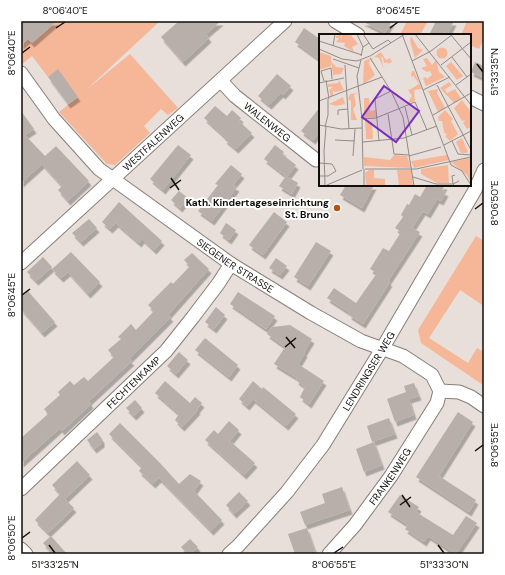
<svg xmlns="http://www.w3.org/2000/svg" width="505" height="575" font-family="'DM Sans',sans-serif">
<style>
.green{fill:#f5b797}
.building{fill:#b8afaa;filter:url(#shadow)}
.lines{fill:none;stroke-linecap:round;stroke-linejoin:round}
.street-casing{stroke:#867e79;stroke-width:15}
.street{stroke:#fff;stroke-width:13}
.ticks{fill:none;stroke:#110e0c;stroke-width:1.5}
.poi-dot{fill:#b55511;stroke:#fff;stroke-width:1.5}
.labels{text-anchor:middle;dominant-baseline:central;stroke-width:4;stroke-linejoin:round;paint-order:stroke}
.street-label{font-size:10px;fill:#110e0c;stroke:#fff}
.poi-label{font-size:10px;font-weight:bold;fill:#110e0c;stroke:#fff;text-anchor:end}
.inset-road{fill:none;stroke:#928b88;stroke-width:1}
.view{fill:#7b2cbf;fill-opacity:0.15;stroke:#7b2cbf;stroke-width:2}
.inset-edge{fill:none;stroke:#110e0c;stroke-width:2}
.neatline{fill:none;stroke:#110e0c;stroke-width:1.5}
.ticks-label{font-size:10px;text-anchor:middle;fill:#110e0c}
</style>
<defs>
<filter id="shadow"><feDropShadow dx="2.5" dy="4.5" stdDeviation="0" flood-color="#0004"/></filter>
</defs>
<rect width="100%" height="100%" fill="#e8dfda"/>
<g class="green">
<path d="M57 21H160L86 90 130 54 178 108 168 115 161 109 144 126 150 133 115 165 107 164 59 112 78 97 58 70 48 77 32 56 21 65V44L22 45 28 39 32 43Z"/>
<path d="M407 21H428L420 35H400Z"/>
<path d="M467 21H484V39L479 49 470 45V35H461Z"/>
<path d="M476 236 484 241V306L460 290 429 338 468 363 477 348 484 352V385H483L421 343 418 330Z"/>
</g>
<g class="building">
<path d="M21 21H57L32 43 28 39 21 45Z"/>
<path d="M179 21H221L206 34 209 38 183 62 161 37Z"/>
<path d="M362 21H392L385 33Z"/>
<path d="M436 21H454L447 35H429Z"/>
<path d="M304 28 320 39V60L295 42Z"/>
<path d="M475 62 484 66V78L471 72Z"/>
<path d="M58 69 78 97 68 104 48 77Z"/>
<path d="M277 74 291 86 283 95 281 93 269 105 258 96Z"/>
<path d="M215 106 227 116 232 110 241 118 239 121 252 133 236 149 224 139 226 138 204 118Z"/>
<path d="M320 107V131L313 140 301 131Z"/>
<path d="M21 111 34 129 25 135 45 156 56 146 89 181 68 201 58 190 62 186 42 164 21 183Z"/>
<path d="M178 145 191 155 163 190 150 179Z"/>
<path d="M275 145 284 152 282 154 296 165 287 177 264 159Z"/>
<path d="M231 165 242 174 233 185 237 187 212 221 198 211 218 185 215 184Z"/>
<path d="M286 176 298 183 292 194 279 186Z"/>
<path d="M346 185H374L362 208 340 195Z"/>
<path d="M427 185H445L442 190 446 192 441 201 437 199 428 214 423 211 412 228 420 232 388 281 390 282 363 324 349 315 350 313 327 298 334 288 356 303 377 273 370 269 383 248 389 251 401 232 395 228 403 217 401 215 407 204 409 205 415 194 420 197Z"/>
<path d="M179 191 188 198 180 208 171 200Z"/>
<path d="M119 202 162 241 154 250 142 239 139 243 116 223 110 229 102 222Z"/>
<path d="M274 212 287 222 263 255 249 245Z"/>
<path d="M89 219 97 228 81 242 72 233Z"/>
<path d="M226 223 236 230 229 240 220 233Z"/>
<path d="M316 242 331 251 308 286 294 277Z"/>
<path d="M71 252 100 282 88 294 68 272 61 278 52 269Z"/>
<path d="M192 253 209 269 168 315 171 317 129 359 132 361 89 401 91 404 62 431 60 428 21 463V438L48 414 44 409 60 395 58 392 70 381 74 385 84 377 88 381 114 357 108 350 121 339 118 337 131 324 136 330 154 311 148 305 171 282 173 284 190 266 184 260Z"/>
<path d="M43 257 52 267 36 281 27 272Z"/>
<path d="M276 258 287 266 280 275 269 268Z"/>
<path d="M27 290 55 322 42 333 21 309V296Z"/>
<path d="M238 292 275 316 266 329 230 304Z"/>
<path d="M216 307 225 315 214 329 205 322Z"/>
<path d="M290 325 312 339 304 352 305 353 298 364 324 381 309 404 300 397 305 387 296 380 297 378 274 364 285 347 267 334 272 327Z"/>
<path d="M205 338 238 365 229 377 195 350Z"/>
<path d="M179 352 188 360 176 374 167 366Z"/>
<path d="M165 381 190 403 195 397 202 403 197 409 198 410 182 427 175 420 179 414 155 393Z"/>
<path d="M253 381 262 389 263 387 296 414 286 426 253 399 247 406 239 399Z"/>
<path d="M414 383 419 396 409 399 414 415 395 422 387 399 406 392 404 386Z"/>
<path d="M135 400 142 408 134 416 126 408Z"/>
<path d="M458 412 473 422 439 476 476 500 469 512 416 477Z"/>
<path d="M389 418 395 434 372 442 367 426Z"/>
<path d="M229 421 239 430 230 441 255 463 244 475 205 440 214 430 218 434Z"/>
<path d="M120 423 160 463 179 484 190 474 201 481 194 491 222 520 211 531 159 478 153 484 139 471 142 467 109 434Z"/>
<path d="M97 432 102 439V443L94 449 87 440Z"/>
<path d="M374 442 382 465 364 472 356 449Z"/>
<path d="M77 461 90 475 65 499 74 508 48 533 35 520 60 494 52 485Z"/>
<path d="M342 487 350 510 305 525 300 512 325 503 322 494Z"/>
<path d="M239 492 248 501 234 514 226 505Z"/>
<path d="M400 495 419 507 416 512 453 535 466 516 477 523 456 554 428 536 424 542 405 529 408 525 388 512Z"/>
<path d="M307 528 315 551 306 554H295L288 534Z"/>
<path d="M51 536 67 554H53L43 543Z"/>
<path d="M190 539 198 547 190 554H187L181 547Z"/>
</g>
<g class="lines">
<defs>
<g id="street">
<path d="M335 21 358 35"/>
<path id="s1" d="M21 73 54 119 99 169 231 264 311 313 361 341 403 356 432 375 440 391"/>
<path id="s2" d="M221 81 235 96 316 160"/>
<path d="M470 97 484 104"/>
<path id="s3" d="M21 263 285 21"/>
<path d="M440 391 459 392 471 397 484 406"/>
<path id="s4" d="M21 489 166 351 193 317 218 284 231 264"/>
<path d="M21 549 26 554"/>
<path id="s5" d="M229 554 238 546 287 492 323 445 382 349 475 190 484 170"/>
<path id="s6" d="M329 554 355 525 391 476 437 403 440 391"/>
</g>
</defs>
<use href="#street" class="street-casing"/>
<use href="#street" class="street"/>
</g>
<path class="ticks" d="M56 28 65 22M390 28 398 22M22 53 30 47M477 64 483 72M171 178 179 190M170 188 181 180M475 209 483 203M22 295 30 289M286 337 295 348M285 347 296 338M475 451 483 445M402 495 410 507M400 505 411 497M22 538 30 532M49 545 55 553M438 545 444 553M334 553 343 547"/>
<circle class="poi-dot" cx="337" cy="208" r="4"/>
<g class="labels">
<g class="street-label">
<text stroke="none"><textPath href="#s2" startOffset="62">WALENWEG</textPath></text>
<text stroke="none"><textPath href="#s3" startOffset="179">WESTFALENWEG</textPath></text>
<text stroke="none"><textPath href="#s1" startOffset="291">SIEGENER STRASSE</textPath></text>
<text stroke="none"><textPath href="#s5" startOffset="231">LENDRINGSER WEG</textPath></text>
<text stroke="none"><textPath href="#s4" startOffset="155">FECHTENKAMP</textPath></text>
<text stroke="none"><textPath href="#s6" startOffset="99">FRANKENWEG</textPath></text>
</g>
<g class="poi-label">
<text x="329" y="202">Kath. Kindertageseinrichtung<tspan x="329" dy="12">St. Bruno</tspan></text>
</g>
</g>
<g transform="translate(319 34)">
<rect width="152" height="152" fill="#e8dfda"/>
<path d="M32 0 29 2 32 1 39 10 33 13 35 18 25 12 26 9 17 8 20 4H17V2L22 1V6L23 1ZM92 2 99 14 104 16 96 24 91 7ZM117.5 19a5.5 5.5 0 1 1 11 0a5.5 5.5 0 1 1-11 0ZM0 18 12 22V32L0 36ZM62 18 67 26 71 24 73 28 67 31 70 28 65 29 64 24 62 22 64 32H66L64 33 60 24 55 23 53 25 59 37 52 25ZM108 24 113 31 117 26 120 38 126 43 107 52 104 44 107 43 108 45 113 41 111 37 108 38 102 34 108 32 104 25ZM50 25 51 27 48 30 52 28 50 30 56 41 44 51 45 27ZM12 27 17 33 25 34 22 40 14 41ZM132 28 144 42 138 46 127 32ZM93 37H95L103 55 95 56 96 67 88 70 93 62 86 51 89 56 92 55 100 50 94 41V44L92 41ZM20 46 25 56 16 58 14 56V62L12 63 10 56 14 53H9V50L19 49ZM130 48 133 51 126 55 128 59 136 55 142 65 135 69 121 54ZM119 55 118 59 126 74 119 78 109 57ZM39 59 35 61 37 71 34 75 38 86H32V67L29 65 31 60ZM24 63 26 70 17 72 10 70ZM45 64H50L51 77 57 76 58 83 45 84ZM143 66 152 78V93L148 95 144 89 146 86 143 87 135 74ZM126 76 134 85 132 87 139 100 131 107 126 102 128 101 125 98 123 87H120L119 83ZM46 85 53 88 54 105H47ZM143 104 149 118 147 119H142L137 108ZM75 121 88 122 92 134 45 132V123L71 126ZM128 121 130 126 95 134 92 127ZM152 124V150L148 141 132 128ZM129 131 130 149H118L102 140V135ZM50 136H55V144L66 145V152H47L46 139ZM78 136H92L94 152H80Z" fill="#f5b797"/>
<path class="inset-road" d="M38 0 44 13 42 22M83 0 132 131 143 137 152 151M96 0 152 71M132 1 152 25M0 7 43 21M50 9 54 15 69 6 72 9M14 12 16 0M44 13 50 9 44 0M0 15 23 25 38 27 51 22 86 0M133 23 148 43M51 24 72 57 84 83 95 152M14 25 40 34M42 26 38 42 43 85 44 135M93 27 112 17 134 0M26 31 30 95M122 31 152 8M7 46 10 65M5 47 2 37 12 34 13 45M0 49 25 44M118 51 152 116M137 51 152 40M104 56 131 43M0 67 63 43M86 73 93 101M69 80 75 120 90 121M19 81V76L29 75M114 81 152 59M43 85 57 84 96 68 108 96M0 91 22 95 43 94M6 93 9 81V65M16 106 36 107M60 107 56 65 72 57M133 107 139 120 152 121M44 108 85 104 118 92M125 111 152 97M34 122 36 95M90 122 122 113M0 129 13 130 17 137 9 142H0M45 135V152M46 135H97L152 123M136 141 133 142 134 150 140 147M94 143 117 150H134L136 152M6 151 5 117 7 93M8 151 43 136"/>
<path class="view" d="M65 52 100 77 77 108 43 83Z"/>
<rect width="152" height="152" class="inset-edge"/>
</g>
<rect width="505" height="575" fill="none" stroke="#ffffff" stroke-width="44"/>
<rect x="22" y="22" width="461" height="531" class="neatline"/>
<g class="ticks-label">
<text x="65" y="14">8°06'40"E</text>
<text x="398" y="14">8°06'45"E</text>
<text transform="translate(11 53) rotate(-90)" y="4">8°06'40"E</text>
<text transform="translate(494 72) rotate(-90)" y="4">51°33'35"N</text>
<text transform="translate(494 203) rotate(-90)" y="4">8°06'50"E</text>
<text transform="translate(11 295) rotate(-90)" y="4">8°06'45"E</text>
<text transform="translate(494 445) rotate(-90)" y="4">8°06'55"E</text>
<text transform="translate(11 538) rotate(-90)" y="4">8°06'50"E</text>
<text x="55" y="568">51°33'25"N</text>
<text x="334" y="568">8°06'55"E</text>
<text x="444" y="568">51°33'30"N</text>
</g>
</svg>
